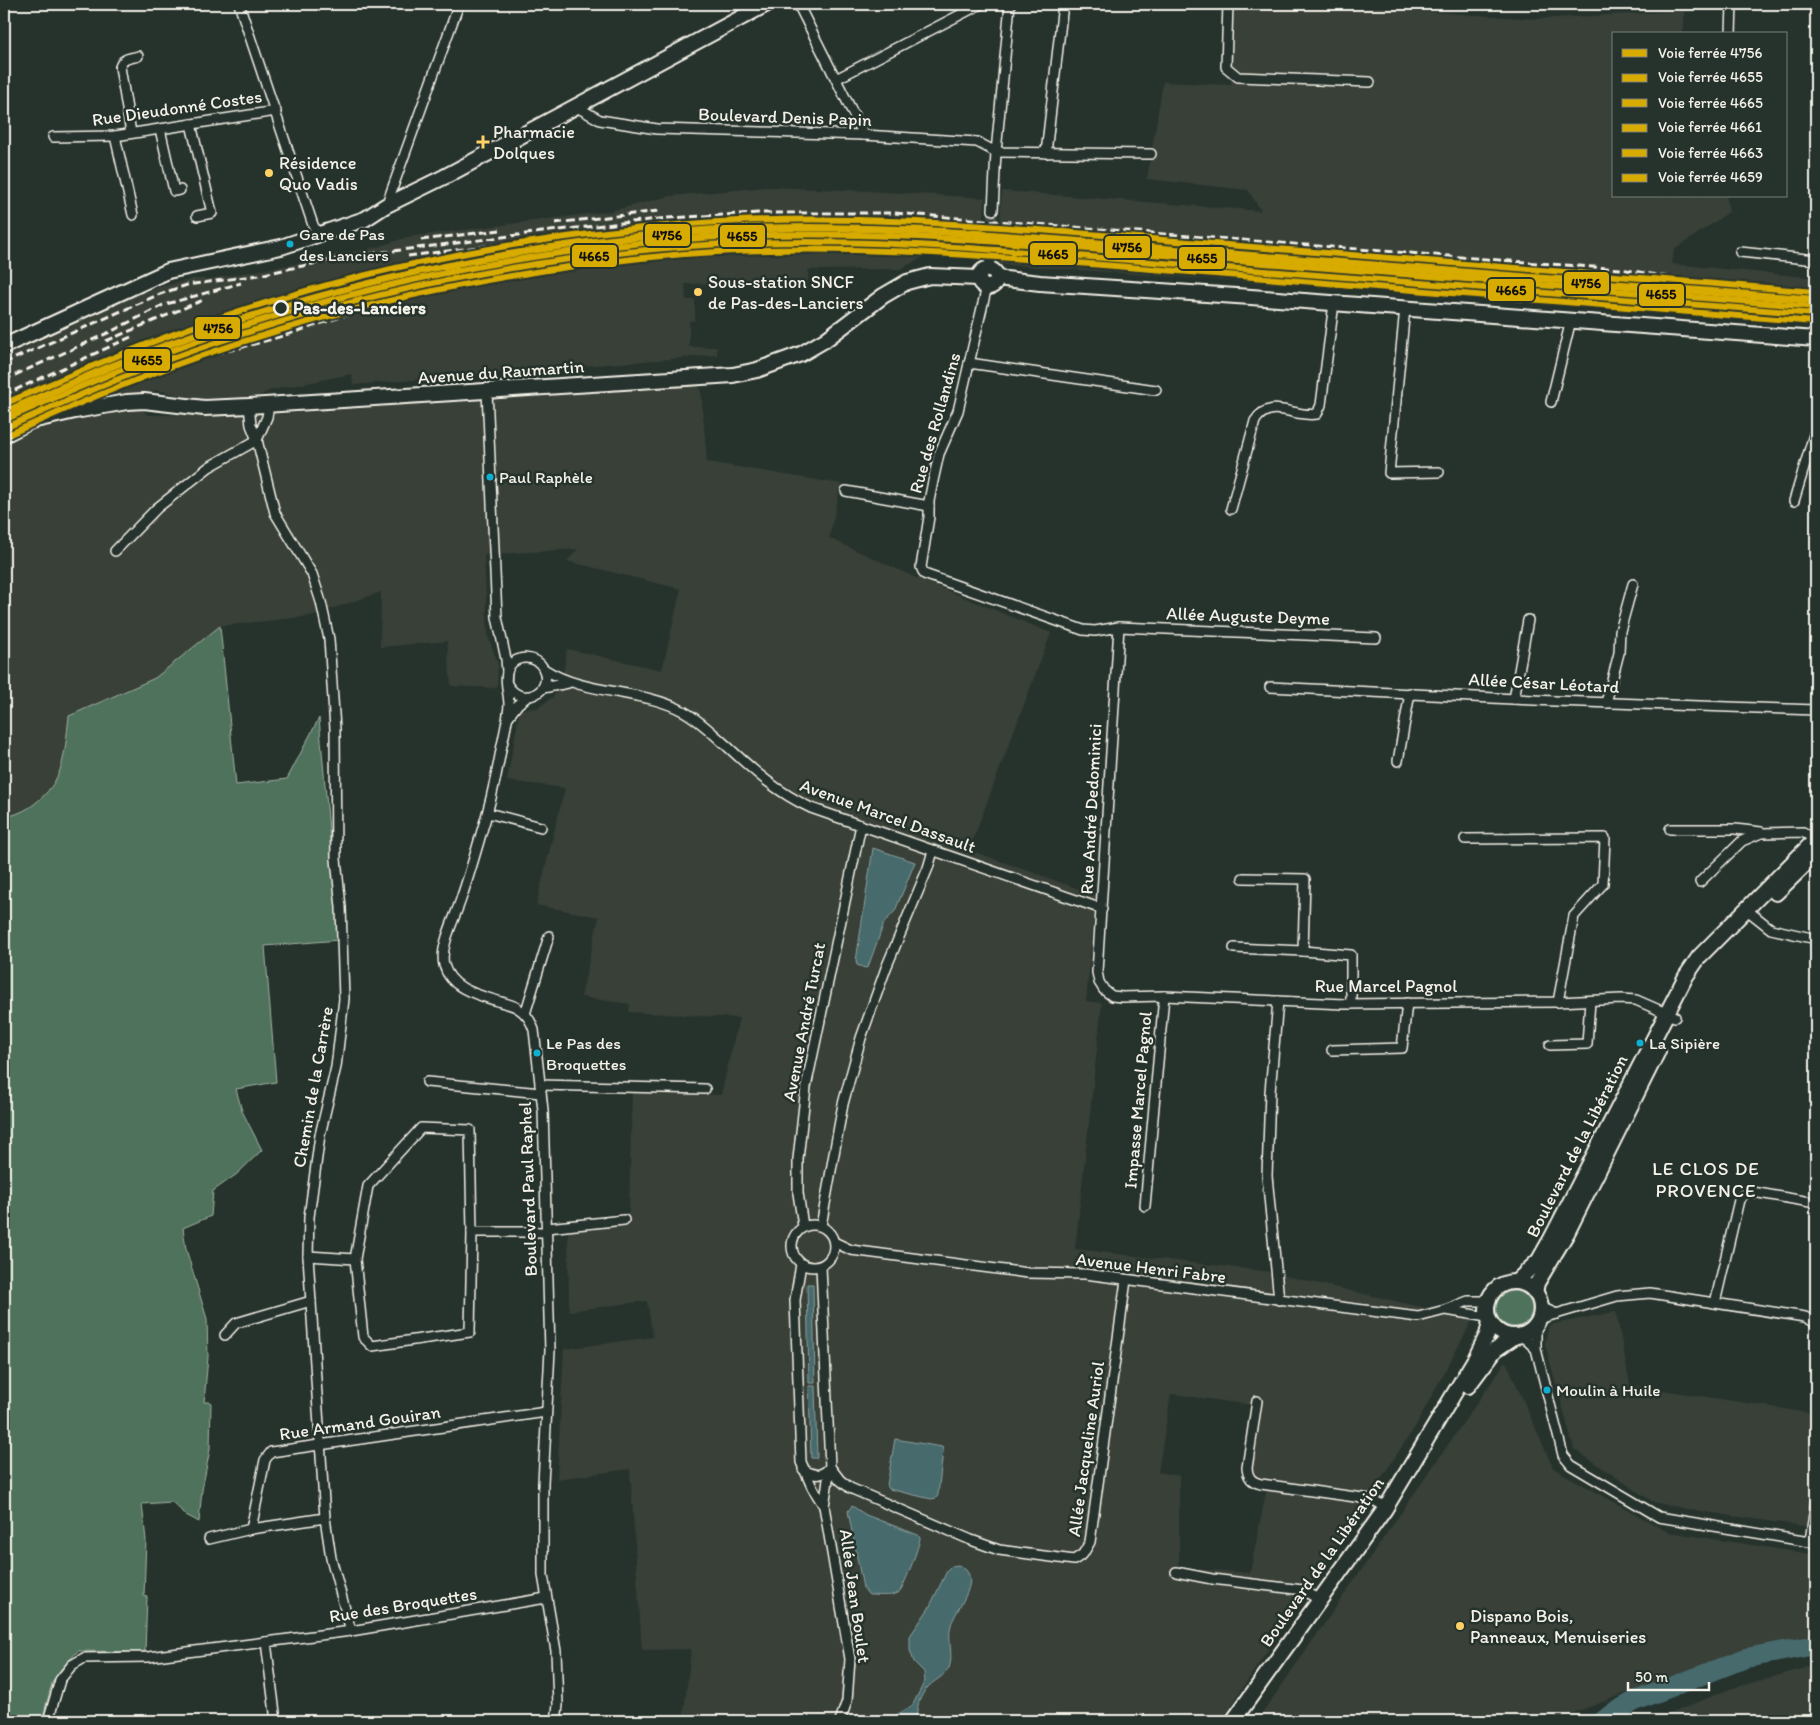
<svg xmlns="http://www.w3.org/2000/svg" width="1820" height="1725" font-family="Itim,sans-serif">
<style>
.built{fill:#394037;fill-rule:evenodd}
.green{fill:#50725d;stroke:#a2b2a2}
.water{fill:#476a6d;stroke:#8ca09e}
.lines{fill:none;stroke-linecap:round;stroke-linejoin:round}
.river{stroke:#476a6d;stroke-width:20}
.street-tunnel{stroke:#455049;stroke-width:9;stroke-dasharray:9 4.5;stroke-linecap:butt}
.street-casing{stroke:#f4f1e8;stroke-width:12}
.secondary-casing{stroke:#f4f1e8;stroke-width:18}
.street{stroke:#26332d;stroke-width:9}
.secondary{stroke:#26332d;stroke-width:14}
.rail{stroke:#f4f1e8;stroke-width:3;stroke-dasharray:8 4;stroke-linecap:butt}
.rail-1-casing{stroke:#26332d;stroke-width:10}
.rail-2-casing{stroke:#26332d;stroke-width:10}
.rail-3-casing{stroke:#26332d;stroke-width:10}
.rail-4-casing{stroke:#26332d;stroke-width:10}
.rail-5-casing{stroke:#26332d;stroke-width:10}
.rail-6-casing{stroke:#26332d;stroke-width:10}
.rail-1{stroke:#d8ab00;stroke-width:6}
.rail-2{stroke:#d8ab00;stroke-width:6}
.rail-3{stroke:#d8ab00;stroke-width:6}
.rail-4{stroke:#d8ab00;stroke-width:6}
.rail-5{stroke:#d8ab00;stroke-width:6}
.rail-6{stroke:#d8ab00;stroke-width:6}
.poi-dot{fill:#ffd166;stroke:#26332d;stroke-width:2}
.bus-dot{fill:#0dafd3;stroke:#26332d;stroke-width:2}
.stop-dot{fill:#26332d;stroke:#f4f1e8;stroke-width:2.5}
.labels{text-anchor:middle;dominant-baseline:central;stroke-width:5;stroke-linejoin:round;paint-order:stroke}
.bus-label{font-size:17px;fill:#f4f1e8;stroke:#26332d;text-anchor:start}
.street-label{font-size:18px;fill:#f4f1e8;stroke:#26332d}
.poi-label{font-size:18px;fill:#f4f1e8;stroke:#26332d;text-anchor:start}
.stop-label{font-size:18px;font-weight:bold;fill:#f4f1e8;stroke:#26332d;text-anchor:start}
.neighbourhood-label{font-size:19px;letter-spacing:1px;fill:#f4f1e8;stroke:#26332d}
.line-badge{stroke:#26332d;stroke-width:2}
.pale-badge-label{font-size:14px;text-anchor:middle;font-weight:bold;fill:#111}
</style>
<rect width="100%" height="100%" fill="#26332d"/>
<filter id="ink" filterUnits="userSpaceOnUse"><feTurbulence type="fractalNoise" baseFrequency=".02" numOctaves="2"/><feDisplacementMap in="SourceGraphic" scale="10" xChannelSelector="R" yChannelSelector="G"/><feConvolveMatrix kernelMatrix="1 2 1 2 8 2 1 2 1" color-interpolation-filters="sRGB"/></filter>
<g filter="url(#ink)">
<g class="built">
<path d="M1234 4H1388L1400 10 1536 19 1684 11 1683 34H1614V196H1726L1729 212 1674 250 1672 264 1816 278V317L1525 293 1523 302 997 264 1002 191 1261 211 1248 190 1147 179 1163 82 1231 85Z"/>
<path d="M768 187 869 191 985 198 982 259 923 257 900 269 808 270V282L685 284 686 300H695V320L689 321V347H717V355L353 385 352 374 271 390 257 397 200 401 158 390 41 412 4 430V354L87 314 159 287 192 279H210L301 263 350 251V252L374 248 408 237 611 211 670 196Z"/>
<path d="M696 383 701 391 707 462 841 484 829 538 912 576 1051 633 969 850 1096 895 1086 1001 1102 1003 1075 1249 1264 1271 1473 1319 1415 1427 1238 1695 1223 1721H683L691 1649 642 1650 630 1469 557 1479 564 1349 653 1337 647 1301 569 1311 568 1222 629 1213 632 1091 721 1095 739 1018 629 1012 630 1004 581 997 599 917 536 905 565 788 507 781 520 709 537 708 553 697 562 683 567 649 662 670 681 589 567 561 578 549 484 555 488 636 498 664 497 688 451 686 447 641 380 647 381 592 310 616 220 626 156 678 69 716 65 748 58 776 41 799 14 816 4 817V441L36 426 115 408 141 409 148 415 279 414ZM1171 1394 1260 1406 1252 1476 1268 1482 1250 1573 1179 1568V1476L1158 1472Z"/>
<path d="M1616 1312 1630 1385 1816 1414V1528L1692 1510 1653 1502 1574 1449 1545 1344 1549 1325Z"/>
<path d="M1506 1361 1553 1468 1668 1532 1816 1555V1638L1621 1695 1565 1716 1562 1721H1257Z"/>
<path d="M1816 1665V1721H1652L1730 1689Z"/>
</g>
<g class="green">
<path d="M220 626 236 785 287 779 319 718 339 940 265 946 276 1082 236 1089 242 1111 262 1150 237 1174 213 1191 211 1216 183 1228 186 1249 207 1319 208 1357 204 1402H211L210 1449 202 1490 199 1522 186 1515 172 1502 142 1504 146 1540 144 1596 147 1597 145 1652 78 1651 61 1669 52 1683 42 1721H4V817C26 814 47 797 57 777 65 762 67 733 69 716L155 678Z"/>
<circle cx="1514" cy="1309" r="18"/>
</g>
<g class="water">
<path d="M873 848 915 862 895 911 884 923 868 967 865 968 857 965 856 961Z"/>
<path d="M807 1284H813L815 1383H809Z"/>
<path d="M809 1386H815L817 1458H811Z"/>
<path d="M895 1439 942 1447 943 1451 938 1495 936 1498 931 1499 889 1489 887 1485Z"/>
<path d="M852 1506 866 1515 918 1535 920 1538C920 1544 903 1591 898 1593 890 1597 877 1595 869 1595L863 1588 848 1511Z"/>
<path d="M958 1565C986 1576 956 1608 951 1625 947 1639 954 1655 949 1668 945 1676 935 1680 929 1686 920 1694 915 1710 917 1721H891L896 1715 912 1706 925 1681 924 1672 914 1662 910 1650V1636L929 1608 947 1571 952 1566Z"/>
</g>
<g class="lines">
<path class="river" d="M1603 1721 1613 1713 1635 1701 1746 1658 1816 1645"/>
<path class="street-tunnel" d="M990 259 993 210"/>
<defs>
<g id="street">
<path d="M239 4 313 225 319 235"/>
<path d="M798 4 864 135"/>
<path d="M1228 4 1226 67 1238 77 1370 82"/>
<path d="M1731 34 1732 4"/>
<path d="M836 79 981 4"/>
<path d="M575 106 600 120 657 129 864 135 977 142 996 152 1151 154"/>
<path d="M191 124 212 213 197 216"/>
<path d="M160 129 174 191 180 190"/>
<path d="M131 133 120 67C123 57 130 59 138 56"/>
<path d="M115 136 133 215"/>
<path d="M53 137 115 136 276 111"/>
<path d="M1046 153 1063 4"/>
<path d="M386 206 459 4"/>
<path d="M993 210 996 152 1010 4"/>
<path d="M1740 252 1816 260"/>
<path d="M989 269 990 259"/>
<path d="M987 286 958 411 939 454 933 481 929 501V517L921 567 924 574 1083 630 1095 631 1119 627 1376 638"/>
<path d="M1405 308 1389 473 1439 472"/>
<path d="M969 363 1156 390"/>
<path d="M487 391 497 617 506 659 507 672"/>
<path d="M1551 402 1571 320"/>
<path d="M249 406 251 425 257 440 275 513 312 574 321 602 329 639 335 729 336 859 341 907 344 999 336 1067 320 1135 309 1217 308 1256 325 1518 331 1558 351 1631"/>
<path d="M257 440 267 417 269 405"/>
<path d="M846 491 929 506"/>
<path d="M1794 501 1816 428"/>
<path d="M1231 509 1255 421C1270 397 1294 418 1317 414L1321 405 1334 303"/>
<path d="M115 551 157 508 209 467 257 440"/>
<path d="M1119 627 1097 972 1099 982 1104 990 1112 996 1122 997 1164 996 1344 1004 1558 1002 1621 999 1636 1000 1675 1017"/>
<path d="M544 669C586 696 640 688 683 711 700 720 713 734 728 747 755 772 777 792 811 808L1102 909"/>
<path d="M507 684C521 709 555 692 543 668 536 655 516 655 509 667 503 678 509 693 509 705 508 720 504 735 501 750 496 778 490 806 481 834 475 855 469 876 462 896 457 914 439 946 444 965 451 990 479 995 501 1002 507 1004 514 1005 519 1009 527 1014 531 1021 534 1030L543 1110 550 1350 543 1483V1575L556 1651 558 1705 556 1721"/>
<path d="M1270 687 1555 701 1816 710"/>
<path d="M543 688 568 683"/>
<path d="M1514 699 1528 620"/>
<path d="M1606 703 1619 653 1620 631 1633 584"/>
<path d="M508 717 518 704 527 697"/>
<path d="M1398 761 1410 693"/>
<path d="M488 813 541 827"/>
<path d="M1670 829H1735L1761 832"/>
<path d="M1465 839 1605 838 1603 884 1574 916 1558 1002"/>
<path d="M1243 878 1305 879 1303 951 1351 955V1004"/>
<path d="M1700 882 1742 841 1761 833 1803 832 1816 840"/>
<path d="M1747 910 1771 929 1816 939"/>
<path d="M1234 948 1303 951"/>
<path d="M1278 1001 1270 1092 1267 1176 1279 1300"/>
<path d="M525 1014 549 936"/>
<path d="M1550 1045 1587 1044 1590 1001"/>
<path d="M1332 1050 1402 1048 1407 1003"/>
<path d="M427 1082 541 1093"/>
<path d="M540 1085 705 1089"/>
<path d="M1145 1206 1164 996"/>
<circle cx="813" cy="1246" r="21"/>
<path d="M803 1226 798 1193V1159L806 1087 861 825"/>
<path d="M821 1226 843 1104 861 1038 886 968 928 868 933 851"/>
<path d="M547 1228 624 1220"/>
<path d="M834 1242 851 1250 1028 1273 1085 1274 1418 1317 1445 1310 1468 1301H1488"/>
<path d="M308 1256 355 1259 368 1186 421 1128 470 1130 472 1232H546"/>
<path d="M355 1259 363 1337 372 1346 470 1332 472 1232"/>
<path d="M801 1264 795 1300 801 1462 812 1487 824 1506"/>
<path d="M821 1266 830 1467 824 1506 850 1659 847 1701 840 1721"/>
<path d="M1715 1303 1739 1200 1747 1191 1816 1203"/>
<path d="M1541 1307 1557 1314"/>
<path d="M1446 1310 1487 1317"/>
<path d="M1539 1319 1617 1296 1650 1293 1805 1317 1816 1323"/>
<path d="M1536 1325V1349L1563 1455 1571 1465 1659 1517 1816 1543"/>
<path d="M225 1335 236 1323 311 1301"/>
<path d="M1521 1335 1536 1349"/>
<path d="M1257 1401 1247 1468C1248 1478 1252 1482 1261 1484L1370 1499 1381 1504 1385 1509"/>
<path d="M803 1469C813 1476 822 1477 830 1467L840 1480 850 1488 971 1540 999 1550 1074 1560 1083 1554 1090 1542 1126 1280"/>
<path d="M325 1518 251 1529 265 1460 271 1452 546 1412"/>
<path d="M209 1539 251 1529"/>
<path d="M1810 1541 1816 1500"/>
<path d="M1176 1572 1212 1579 1303 1590 1320 1600"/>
<path d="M266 1642 276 1721"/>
<path d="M48 1721 60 1680 72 1665 84 1658 148 1657 266 1642 351 1631 546 1598"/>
</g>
<g id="secondary">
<circle cx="988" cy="278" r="9"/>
<path d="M997 278 1040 283 1251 297 1816 339"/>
<path d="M4 346 168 271 281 247 365 219 385 206 444 177 767 4"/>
<path d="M4 435 31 421 75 411 127 402 144 401 204 408 249 406 733 375 757 370 801 354 825 340 883 296 907 282 930 276 979 278"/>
<path d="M1776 893 1816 854"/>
<circle cx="1514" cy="1309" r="27"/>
<path d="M1516 1282 1539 1260 1552 1237 1686 976 1699 957 1816 839"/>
<path d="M1535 1293 1537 1283 1567 1233 1658 1051"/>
<path d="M1468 1386 1495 1350 1514 1337"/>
<path d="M1233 1721 1385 1509 1476 1357 1487 1335 1490 1322"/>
</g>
</defs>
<use href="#street" class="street-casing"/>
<use href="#secondary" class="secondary-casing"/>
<use href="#street" class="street"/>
<use href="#secondary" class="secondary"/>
<g class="rail">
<path d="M555 223 659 211"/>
<path d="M961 225 1073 234"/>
<path d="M421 240 500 230"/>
<path d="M408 256 525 241"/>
<path d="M1519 269 1647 279"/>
<path d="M106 341 203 300"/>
<path d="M4 363 160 294 187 285 259 275 346 257 550 231 668 218 758 213H894L1537 263 1621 269 1729 287"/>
<path d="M4 380 110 332 163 305 241 283"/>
<path d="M4 395 131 337"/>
<path d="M43 402C112 374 186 363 258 343 308 329 356 311 405 297 469 279 535 266 601 257 790 231 980 250 1170 264 1251 271 1333 280 1415 284 1461 286 1508 284 1554 286"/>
</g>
<defs>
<path id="rail-1" d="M4 414C62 388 120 362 180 341 368 272 570 235 770 229 830 227 891 230 951 233L1816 301"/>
<path id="rail-2" d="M4 420C75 389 145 358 219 334 371 283 530 251 689 239 856 226 1023 244 1188 257 1398 274 1607 290 1816 307"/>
<path id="rail-3" d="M7 427C77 396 148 365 221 341 373 290 532 258 691 246 857 234 1024 252 1189 265 1398 281 1607 298 1815 314"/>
<path id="rail-4" d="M4 412C74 381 145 350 219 326 371 276 529 244 689 231 856 219 1023 236 1189 250 1398 266 1607 283 1816 299"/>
<path id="rail-5" d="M10 434C80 402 151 372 224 348 373 298 527 267 684 254 852 241 1022 259 1190 272 1398 289 1606 305 1815 322"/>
<path id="rail-6" d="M4 404C72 374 140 345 210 321 364 268 527 236 690 224 856 211 1023 229 1189 242 1398 259 1607 275 1816 292"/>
</defs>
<use href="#rail-1" class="rail-1-casing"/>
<use href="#rail-2" class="rail-2-casing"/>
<use href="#rail-3" class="rail-3-casing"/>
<use href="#rail-4" class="rail-4-casing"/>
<use href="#rail-5" class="rail-5-casing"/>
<use href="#rail-6" class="rail-6-casing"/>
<use href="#rail-1" class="rail-1"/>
<use href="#rail-2" class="rail-2"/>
<use href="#rail-3" class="rail-3"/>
<use href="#rail-4" class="rail-4"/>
<use href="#rail-5" class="rail-5"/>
<use href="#rail-6" class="rail-6"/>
</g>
</g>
<g class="poi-dot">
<path d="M480.5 134.5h5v5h5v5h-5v5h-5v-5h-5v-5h5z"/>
<circle cx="269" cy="173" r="5"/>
<circle cx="698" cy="292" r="5"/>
<circle cx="1460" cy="1626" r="5"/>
</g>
<g class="bus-dot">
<circle cx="290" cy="244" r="4.5"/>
<circle cx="490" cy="477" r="4.5"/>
<circle cx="1640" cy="1043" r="4.5"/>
<circle cx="537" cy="1053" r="4.5"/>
<circle cx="1547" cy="1390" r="4.5"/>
</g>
<circle class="stop-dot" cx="281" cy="308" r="7"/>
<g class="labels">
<g class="bus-label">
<text x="299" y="234">Gare de Pas<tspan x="299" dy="21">des Lanciers</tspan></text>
<text x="499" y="477">Paul Raphèle</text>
<text x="546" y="1043">Le Pas des<tspan x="546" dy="21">Broquettes</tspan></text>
<text x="1649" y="1043">La Sipière</text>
<text x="1556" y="1390">Moulin à Huile</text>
</g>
<g class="street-label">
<text transform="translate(177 108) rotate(-8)">Rue Dieudonné Costes</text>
<text transform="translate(785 117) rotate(2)">Boulevard Denis Papin</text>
<text transform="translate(501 372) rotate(-4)">Avenue du Raumartin</text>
<text transform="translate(935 423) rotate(-74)">Rue des Rollandins</text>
<text transform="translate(1248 616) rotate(2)">Allée Auguste Deyme</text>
<text transform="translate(1544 683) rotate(3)">Allée César Léotard</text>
<text transform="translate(1091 809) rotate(-87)">Rue André Dedominici</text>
<text transform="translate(888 816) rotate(20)">Avenue Marcel Dassault</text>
<text x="1386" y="986">Rue Marcel Pagnol</text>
<text transform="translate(804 1022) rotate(-79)">Avenue André Turcat</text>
<text transform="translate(313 1087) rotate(-80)">Chemin de la Carrère</text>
<text transform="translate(1138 1100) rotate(-85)">Impasse Marcel Pagnol</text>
<text transform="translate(1577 1146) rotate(-63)">Boulevard de la Libération</text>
<text transform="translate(528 1189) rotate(-92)">Boulevard Paul Raphel</text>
<text transform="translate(1151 1268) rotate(7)">Avenue Henri Fabre</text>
<text transform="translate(360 1423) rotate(-8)">Rue Armand Gouiran</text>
<text transform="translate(1086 1449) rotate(-82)">Allée Jacqueline Auriol</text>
<text transform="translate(1322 1562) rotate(-55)">Boulevard de la Libération</text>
<text transform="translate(855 1596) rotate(82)">Allée Jean Boulet</text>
<text transform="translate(403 1605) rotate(-9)">Rue des Broquettes</text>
</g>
<g class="poi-label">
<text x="493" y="132">Pharmacie<tspan x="493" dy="21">Dolques</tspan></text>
<text x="279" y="163">Résidence<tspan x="279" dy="21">Quo Vadis</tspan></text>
<text x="708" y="282">Sous-station SNCF<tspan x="708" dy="21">de Pas-des-Lanciers</tspan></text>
<text x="1470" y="1616">Dispano Bois,<tspan x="1470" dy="21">Panneaux, Menuiseries</tspan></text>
</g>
<g class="stop-label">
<text x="293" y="308">Pas-des-Lanciers</text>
</g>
<g class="neighbourhood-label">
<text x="1706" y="1168">LE CLOS DE<tspan x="1706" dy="22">PROVENCE</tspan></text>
</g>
</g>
<g class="line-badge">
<rect x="644" y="223" width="47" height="24" rx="5" fill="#d8ab00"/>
<rect x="719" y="224" width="47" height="24" rx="5" fill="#d8ab00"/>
<rect x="1104" y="235" width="47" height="24" rx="5" fill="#d8ab00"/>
<rect x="1029" y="242" width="48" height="24" rx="5" fill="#d8ab00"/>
<rect x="571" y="244" width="47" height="24" rx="5" fill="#d8ab00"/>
<rect x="1178" y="246" width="48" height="24" rx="5" fill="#d8ab00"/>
<rect x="1563" y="271" width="47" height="24" rx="5" fill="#d8ab00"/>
<rect x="1487" y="278" width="48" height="24" rx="5" fill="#d8ab00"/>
<rect x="1638" y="283" width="47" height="24" rx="5" fill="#d8ab00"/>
<rect x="194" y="316" width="47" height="24" rx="5" fill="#d8ab00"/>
<rect x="123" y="348" width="48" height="24" rx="5" fill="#d8ab00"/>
</g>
<g class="pale-badge-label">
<text x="667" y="240">4756</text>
<text x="742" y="241">4655</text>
<text x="1127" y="252">4756</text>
<text x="1053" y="259">4665</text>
<text x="594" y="261">4665</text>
<text x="1202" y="263">4655</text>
<text x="1586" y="288">4756</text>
<text x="1511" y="295">4665</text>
<text x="1661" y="299">4655</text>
<text x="218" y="333">4756</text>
<text x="147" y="365">4655</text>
</g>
<rect width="1820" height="1725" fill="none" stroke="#26332d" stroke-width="20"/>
<rect x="10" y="10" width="1800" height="1705" fill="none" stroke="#f4f1e8" stroke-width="2" filter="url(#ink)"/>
<rect x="1612" y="32" width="175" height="165" fill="#26332d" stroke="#787f78"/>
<rect x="1622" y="49" width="25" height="8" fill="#d8ab00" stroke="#787f78"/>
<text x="1658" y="58" font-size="15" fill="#f4f1e8">Voie ferrée 4756</text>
<rect x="1622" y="74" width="25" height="8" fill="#d8ab00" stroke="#787f78"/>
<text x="1658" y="82" font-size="15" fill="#f4f1e8">Voie ferrée 4655</text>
<rect x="1622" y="99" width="25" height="8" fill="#d8ab00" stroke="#787f78"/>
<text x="1658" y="108" font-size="15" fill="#f4f1e8">Voie ferrée 4665</text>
<rect x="1622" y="124" width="25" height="8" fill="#d8ab00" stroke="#787f78"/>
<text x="1658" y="132" font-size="15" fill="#f4f1e8">Voie ferrée 4661</text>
<rect x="1622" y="149" width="25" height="8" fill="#d8ab00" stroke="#787f78"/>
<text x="1658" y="158" font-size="15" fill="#f4f1e8">Voie ferrée 4663</text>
<rect x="1622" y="174" width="25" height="8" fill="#d8ab00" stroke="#787f78"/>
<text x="1658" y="182" font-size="15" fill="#f4f1e8">Voie ferrée 4659</text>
<path d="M1628 1682v8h81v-8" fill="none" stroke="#f4f1e8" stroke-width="2.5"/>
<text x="1635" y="1682" font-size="15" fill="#f4f1e8" stroke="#26332d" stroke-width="4" paint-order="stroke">50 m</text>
</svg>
